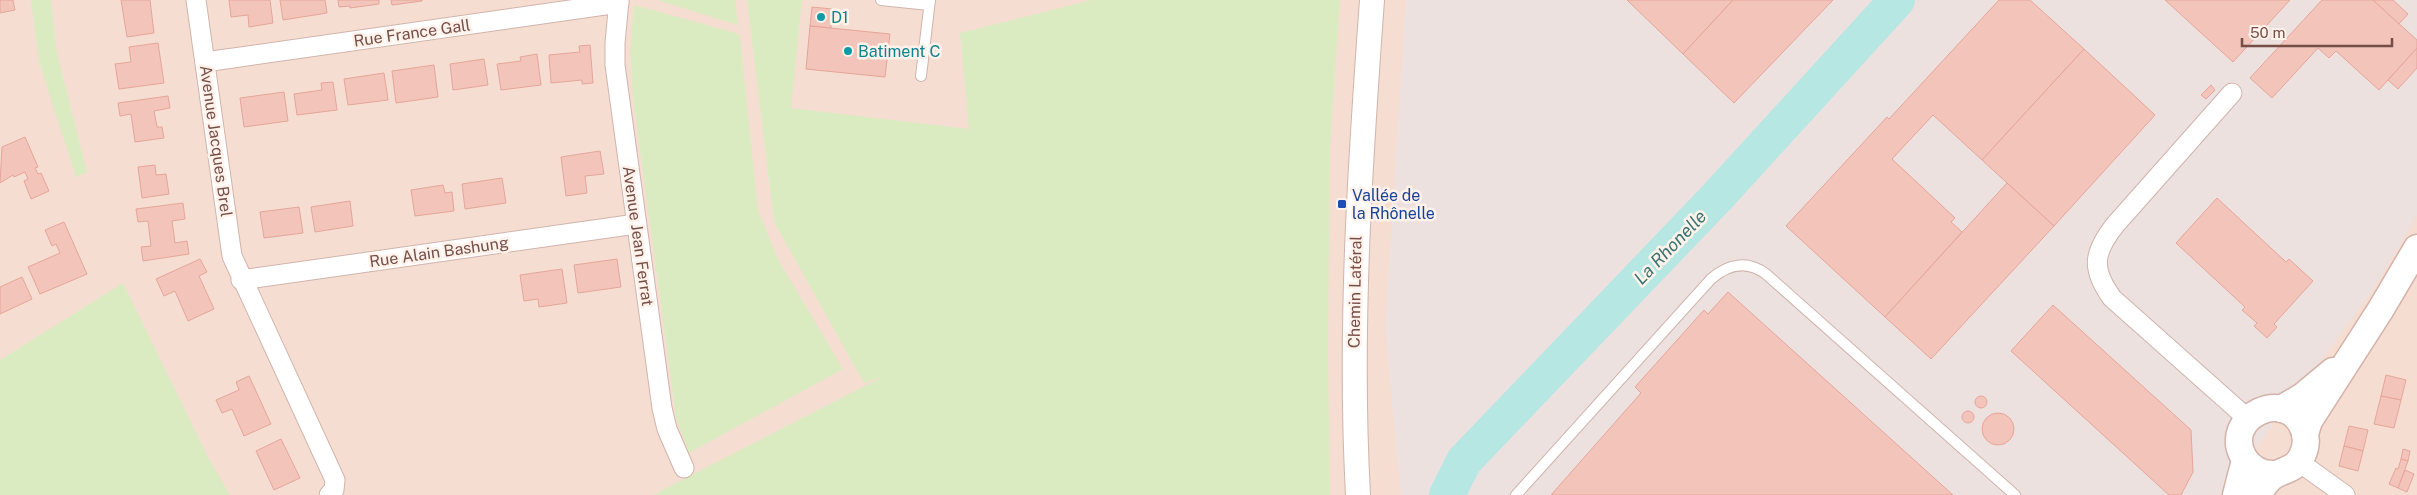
<svg xmlns="http://www.w3.org/2000/svg" width="2417" height="495" font-family="'Public Sans',sans-serif">
<style>
.residential{fill:#f5ddd1}
.industrial{fill:#ece1de}
.green{fill:#dbebc1}
.lines{fill:none;stroke-linecap:round;stroke-linejoin:round}
.river{stroke:#b7e7e3;stroke-width:36}
.building{fill:#f3c4ba;stroke:#e6a59a}
.service-casing{stroke:#d1b4ac;stroke-width:12}
.minor-casing{stroke:#d1b4ac;stroke-width:21}
.tertiary-casing{stroke:#d1b4ac;stroke-width:26}
.secondary-casing{stroke:#d4b2a9;stroke-width:29}
.service{stroke:#fff;stroke-width:10}
.minor{stroke:#fff;stroke-width:19}
.tertiary{stroke:#fff;stroke-width:24}
.secondary{stroke:#fff;stroke-width:26}
.culture-dot{fill:#0f9aa8;stroke:#fff2ea;stroke-width:2}
.transit-dot{fill:#1a4fb4;stroke:#fff2ea;stroke-width:2}
.labels{text-anchor:middle;dominant-baseline:central;stroke-width:5;stroke-linejoin:round;paint-order:stroke}
.culture-label{font-size:16px;fill:#0d838f;stroke:#fff2ea;text-anchor:start}
.street-label{font-size:16px;fill:#764e48;stroke:#fff2ea}
.transit-label{font-size:16px;fill:#164399;stroke:#fff2ea;text-anchor:start}
.water-label{font-size:18px;font-style:italic;fill:#397471;stroke:#fff2ea}
</style>
<rect width="100%" height="100%" fill="#fdede3"/>
<rect class="residential" x="0" y="0" width="2417" height="495"/>
<path class="industrial" d="M1406 0H2417V216L2371 293 2221 495H1401L1385 328Z"/>
<g class="green">
<path d="M31 0H51L57 53 87 172 76 177 39 62Z"/>
<path d="M660 0H735L738 25 660 1Z"/>
<path d="M747 0H802L791 108 969 129 960 33 1091 0H1340L1330 146 1328 352 1330 495H653L882 377 864 383 774 222Z"/>
<path d="M634 5 736 33 740 36 758 211 779 261 843 369 689 453 676 417 633 98 630 52Z"/>
<path d="M123 283 209 459 230 495H0V360Z"/>
</g>
<g class="lines">
<path class="river" d="M1447 495 1464 461 1717 197 1897 0"/>
</g>
<g class="building">
<path d="M0 0H13L15 10 0 13Z"/>
<path d="M121 0H150L154 33 127 37Z"/>
<path d="M229 0H270L273 23 249 27 248 15 231 17Z"/>
<path d="M280 0H325L327 13 283 20Z"/>
<path d="M338 0H379V4L350 8V6L339 7Z"/>
<path d="M391 0H422V1L392 5Z"/>
<path d="M1627 0H1733L1683 54Z"/>
<path d="M1733 0H1833L1734 103 1683 54Z"/>
<path d="M1999 0H2030L2084 49 1982 160 1933 115 1892 159 1955 218 1951 222 1962 232 1885 317 1786 226 1887 117 1889 119Z"/>
<path d="M2165 0H2290L2233 62Z"/>
<path d="M2322 0H2373L2417 40V48L2379 90 2336 51 2329 58 2318 48 2272 98 2250 78Z"/>
<path d="M2373 0H2393L2408 14 2399 24Z"/>
<path d="M812 7 832 9 831 28 810 26Z"/>
<path d="M810 26 890 34 885 77 806 69Z"/>
<path d="M158 43 164 83 119 89 115 64 131 62 129 47Z"/>
<path d="M590 45 593 83 582 84V80L551 83 549 55 580 52 579 46Z"/>
<path d="M2417 48V68L2398 89 2388 80Z"/>
<path d="M2084 49 2155 115 2054 226 1982 160Z"/>
<path d="M537 54 541 85 501 90 497 64 521 61 520 57Z"/>
<path d="M484 59 488 85 453 90 450 64Z"/>
<path d="M434 65 438 97 396 103 392 71Z"/>
<path d="M384 73 388 100 348 105 344 79Z"/>
<path d="M333 82 337 110 297 115 294 94 322 90 321 83Z"/>
<path d="M2211 85 2215 90 2206 99 2201 95Z"/>
<path d="M284 92 288 121 244 127 240 98Z"/>
<path d="M168 96 170 108 154 111 157 127H162L164 138 135 142 131 114 120 116 118 103Z"/>
<path d="M25 137 38 167 35 168 38 174 41 173 49 191 31 199 24 181 28 179 25 172 14 177 13 175 0 183 2 147Z"/>
<path d="M600 151 604 174 585 176 587 193 566 196 561 157Z"/>
<path d="M155 165 156 175 166 174 169 194 142 198 138 167Z"/>
<path d="M502 178 506 203 465 209 462 184Z"/>
<path d="M2007 183 2054 226 1931 359 1885 317Z"/>
<path d="M443 185 445 193 452 192 454 211 415 216 411 190Z"/>
<path d="M2217 198 2286 262 2289 259 2313 281 2274 324 2277 327 2267 338 2254 326 2257 323 2242 310 2245 307 2176 243Z"/>
<path d="M350 201 353 226 315 232 311 207Z"/>
<path d="M183 203 185 219 172 221 175 243 187 241 189 254 143 261 141 247 151 246 148 221 138 222 136 209Z"/>
<path d="M299 207 303 233 264 238 260 212Z"/>
<path d="M64 222 87 274 40 294 28 267 60 253 56 244 52 246 45 230Z"/>
<path d="M200 259 207 272 199 276 214 309 188 321 175 291 164 296 156 279Z"/>
<path d="M617 259 621 287 578 293 574 265Z"/>
<path d="M562 269 567 303 539 307 538 299 524 301 520 275Z"/>
<path d="M22 277 32 299 0 314V287Z"/>
<path d="M1728 292 1953 495H1551L1641 393 1635 387 1704 310 1708 314Z"/>
<path d="M2053 305 2191 430 2193 472 2181 495H2169L2011 351Z"/>
<path d="M2386 375 2406 380 2401 400 2381 396Z"/>
<path d="M249 376 271 424 244 436 232 409 222 413 216 400 239 390 236 382Z"/>
<circle cx="1981" cy="402" r="6"/>
<path d="M2381 396 2401 400 2394 428 2374 424Z"/>
<circle cx="1968" cy="417" r="6"/>
<circle cx="1998" cy="429" r="16"/>
<path d="M2349 426 2368 430 2363 451 2344 446Z"/>
<path d="M281 439 300 478 274 490 256 451Z"/>
<path d="M2344 446 2363 451 2358 471 2339 466Z"/>
<path d="M2403 449 2410 451 2408 461 2401 459Z"/>
<path d="M2401 459 2408 461 2398 488 2389 484 2396 468 2398 469Z"/>
<path d="M2405 470 2414 474 2407 492 2398 488Z"/>
</g>
<g class="lines">
<defs>
<g id="service">
<path d="M881 0 929 5"/>
<path d="M921 76 930 0"/>
<path d="M1516 495 1711 279C1728 264 1747 260 1766 274L2015 495"/>
</g>
<g id="minor">
<path d="M196 0 232 256 335 480 334 490 329 495"/>
<path d="M619 0 615 43V65L662 408 667 429 684 468"/>
<path d="M205 62 619 3"/>
<path d="M2232 93 2115 225C2093 253 2091 269 2112 298L2248 419"/>
<path d="M241 280 636 224"/>
<path d="M2299 462 2345 495"/>
</g>
<path id="tertiary" d="M1358 495C1349 329 1360 165 1372 0"/>
<g id="secondary">
<path d="M2281 409 2303 396 2333 371"/>
<path d="M2305 434 2309 421 2381 309 2417 248"/>
<path d="M2236 495 2245 460"/>
<path d="M2258 495C2262 488 2268 479 2275 475 2286 469 2296 469 2302 456 2306 448 2307 439 2304 430 2288 385 2220 417 2244 458 2251 469 2263 475 2276 474"/>
</g>
</defs>
<use href="#service" class="service-casing"/>
<use href="#minor" class="minor-casing"/>
<use href="#tertiary" class="tertiary-casing"/>
<use href="#secondary" class="secondary-casing"/>
<use href="#service" class="service"/>
<use href="#minor" class="minor"/>
<use href="#tertiary" class="tertiary"/>
<use href="#secondary" class="secondary"/>
</g>
<g class="culture-dot">
<circle cx="821" cy="17" r="5"/>
<circle cx="848" cy="51" r="5"/>
</g>
<rect class="transit-dot" x="1337" y="199" width="10" height="10" rx="2.5"/>
<g class="labels">
<g class="culture-label">
<text x="831" y="17">D1</text>
<text x="858" y="51">Batiment C</text>
</g>
<g class="street-label">
<text transform="translate(412 33) rotate(-8)">Rue France Gall</text>
<text transform="translate(216 141) rotate(82)">Avenue Jacques Brel</text>
<text transform="translate(638 236) rotate(82)">Avenue Jean Ferrat</text>
<text transform="translate(439 252) rotate(-8)">Rue Alain Bashung</text>
<text transform="translate(1355 292) rotate(-89)">Chemin Latéral</text>
</g>
<g class="transit-label">
<text x="1352" y="195">Vallée de<tspan x="1352" dy="18">la Rhônelle</tspan></text>
</g>
<g class="water-label">
<text transform="translate(1670 247) rotate(-46)">La Rhonelle</text>
</g>
</g>
<path d="M2242 38v8h150v-8" fill="none" stroke="#764e48" stroke-width="2.5"/>
<text x="2250" y="38" font-size="15" fill="#764e48" stroke="#fff2ea" stroke-width="4" paint-order="stroke">50 m</text>
</svg>
